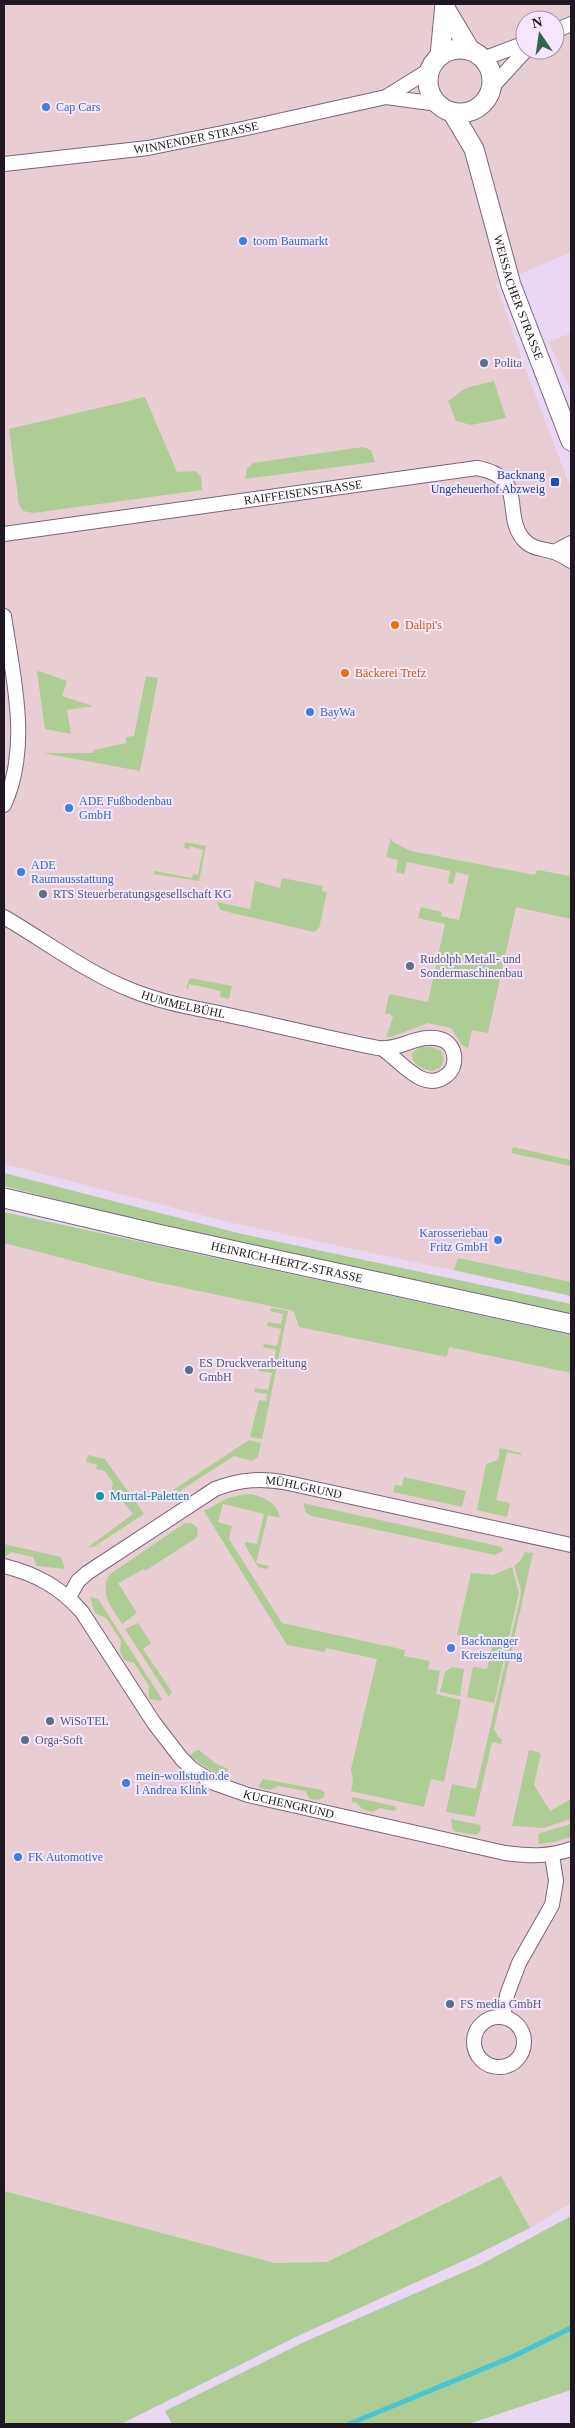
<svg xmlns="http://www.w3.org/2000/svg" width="575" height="2428" font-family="'Times New Roman',serif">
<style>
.commercial{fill:#e8cdd2;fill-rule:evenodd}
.green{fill:#aecd95}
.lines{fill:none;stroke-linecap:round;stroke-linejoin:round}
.stream{stroke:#48c5d4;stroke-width:5}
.street-casing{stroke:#77667f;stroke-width:16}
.secondary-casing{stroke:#77667f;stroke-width:21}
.street{stroke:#fff;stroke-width:14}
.secondary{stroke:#fff;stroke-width:19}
.shop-dot{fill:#3f7fe0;stroke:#f5e6fd;stroke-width:2}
.service-dot{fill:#5c6f8a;stroke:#f5e6fd;stroke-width:2}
.transit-dot{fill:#1a4fb4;stroke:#f5e6fd;stroke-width:2}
.food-dot{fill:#e8710a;stroke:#f5e6fd;stroke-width:2}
.culture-dot{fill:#0f9aa8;stroke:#f5e6fd;stroke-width:2}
.labels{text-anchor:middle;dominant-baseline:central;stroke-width:4;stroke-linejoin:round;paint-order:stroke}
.shop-label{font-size:12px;fill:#366cbe;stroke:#f5e6fd;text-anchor:start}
.street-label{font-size:12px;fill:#1f1822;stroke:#f5e6fd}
.service-label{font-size:12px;fill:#4e5e75;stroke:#f5e6fd;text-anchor:start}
.transit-label{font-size:12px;fill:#164399;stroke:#f5e6fd;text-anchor:end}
.food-label{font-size:12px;fill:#c56008;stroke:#f5e6fd;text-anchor:start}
.culture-label{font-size:12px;fill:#0d838f;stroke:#f5e6fd;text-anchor:start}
</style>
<rect width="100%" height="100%" fill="#ead7f4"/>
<g class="commercial">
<path d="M4 4H571V252L496 284 522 360 571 489V1296L229 1222 4 1164ZM525 20H555V50H525Z"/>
<path d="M571 333V392L549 342Z"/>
<path d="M4 1231 571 1351V2203L530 2228 501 2176 327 2262 275 2263 4 2191Z"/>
</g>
<g class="green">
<path d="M494 381 506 418 471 425 456 421 448 401 466 388Z"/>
<path d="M145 397 177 472 196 471 201 477 202 490 33 513 23 511 19 505 9 429Z"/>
<path d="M363 447 371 450 375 462 245 479 247 469 253 463Z"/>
<path d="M39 671 67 681 62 696 93 706 67 710 71 734 45 729 37 672Z"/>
<path d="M146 676 158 678 140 771 43 753H93V750L126 743V737L134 736Z"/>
<path d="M391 838 393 842 411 851 535 875 537 870 571 876V919L516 907 488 1033 472 1030 468 1048 462 1045 451 1028 428 1023 391 1037H386L393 1017 390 1014H385L389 994 428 1002 445 924 418 918 421 907 442 912 441 916 459 920 469 875 456 872 453 884 448 883 450 871 407 862 404 874 396 872 398 860 386 857Z"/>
<path d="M185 842 206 846 199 881 154 874V871L192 878 193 874 198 875 203 850 190 846 189 849 184 848Z"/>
<path d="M282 878 323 886 322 891 327 892 319 928 314 932 220 910 217 902 250 909 255 881 280 888Z"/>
<path d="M190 978 232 986 229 999 220 997 221 991 189 984 188 990 186 987Z"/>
<path d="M421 1047H432L441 1051 444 1060 440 1068 432 1071C422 1069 411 1065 412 1053Z"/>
<path d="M513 1147 571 1160V1166L511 1153Z"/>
<path d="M4 1173 242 1234 571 1304V1316L228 1243 4 1186Z"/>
<path d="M4 1212 571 1335V1373L449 1347 447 1357 299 1327 294 1311 151 1281 4 1243Z"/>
<path d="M458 1258 571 1282V1296L454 1270Z"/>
<path d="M271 1308 288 1311 262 1439 250 1437 259 1400 266 1401 267 1394 254 1392 255 1388 268 1390 272 1373 259 1371 260 1365 273 1368 276 1350 263 1347 264 1344 277 1346 281 1329 267 1326 268 1322 281 1324 283 1314 270 1311Z"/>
<path d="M249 1440 261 1443 258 1457 252 1461 234 1456 166 1500 164 1496Z"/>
<path d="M500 1448 521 1453V1455L507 1452 496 1500 510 1503 507 1517 477 1510 486 1464 498 1460Z"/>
<path d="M88 1455 105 1459 144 1514 95 1546 87 1548 133 1514 112 1489 113 1483 105 1471 96 1469 97 1465 86 1462Z"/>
<path d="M404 1477 466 1491 462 1507 393 1492 395 1485 402 1486Z"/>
<path d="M245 1494C260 1494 278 1502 280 1518L268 1515 256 1563 269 1566 268 1569 258 1567 245 1545V1542L257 1544 264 1514 223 1504 218 1522 232 1526 229 1539 282 1623 405 1650 404 1656 430 1661 428 1669 440 1671 436 1694 461 1700 444 1782 431 1779 424 1807 351 1791 353 1781 351 1769 377 1659 326 1648 325 1652 287 1645 204 1511 228 1498Z"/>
<path d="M303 1503 502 1547 503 1551 495 1555 312 1516 306 1513Z"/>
<path d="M185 1523C195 1522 201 1529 196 1538L145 1571 144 1569 118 1583 137 1613 122 1624C112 1608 98 1593 110 1574Z"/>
<path d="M4 1544 61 1557 65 1569 37 1566 33 1557 11 1552 6 1556H4Z"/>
<path d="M525 1552 533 1553 494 1729 499 1738 502 1739 501 1744 492 1742 475 1817 446 1812 452 1784 476 1789 520 1598 521 1590 514 1566 521 1560Z"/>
<path d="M512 1567 519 1593 494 1703 467 1697 473 1667 487 1669 493 1643 457 1635 471 1573 493 1575Z"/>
<path d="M90 1597 98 1599 162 1699 161 1701 149 1699V1686L134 1663 124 1660 120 1651 121 1641 107 1619 95 1613Z"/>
<path d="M138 1623 151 1643 143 1649 172 1692 169 1697 125 1629Z"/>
<path d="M452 1667 464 1669 460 1696 440 1692 445 1672Z"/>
<path d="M199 1750 215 1763 228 1769 225 1775 220 1777 190 1756 195 1751Z"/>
<path d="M529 1750 541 1753 534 1785 550 1811 571 1799V1819L544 1828 512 1826Z"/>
<path d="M263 1779 322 1790 325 1793 323 1798 318 1800 310 1799 305 1791 278 1786 270 1790 260 1788 259 1785Z"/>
<path d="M352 1797 395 1806 397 1809 394 1811 380 1808 373 1812 362 1809 357 1803 352 1802Z"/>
<path d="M451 1819 480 1825 481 1830 476 1835 454 1831 452 1827Z"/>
<path d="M571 1824V1837L554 1842 539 1844 538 1835 540 1833Z"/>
<path d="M501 2176 530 2228 474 2256 300 2335 121 2424H4V2191L275 2263 327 2262Z"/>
<path d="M571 2216V2390L468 2424H172L165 2411 304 2342 480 2265Z"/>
</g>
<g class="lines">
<path class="stream" d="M349 2424 512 2357 571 2328"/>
<defs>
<g id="street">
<path d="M555 31 571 24"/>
<path d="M483 59 525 43"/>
<path d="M492 87 526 50"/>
<path d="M386 97 438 104"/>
<path id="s1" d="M4 164 148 148 242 129 386 97 431 69"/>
<path id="s2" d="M4 534 477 468C528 477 502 513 523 539 533 550 542 548 554 552 560 554 566 558 571 561"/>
<path d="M554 552 571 543"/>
<path d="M4 616C13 677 31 746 4 805"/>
<path id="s3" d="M4 917C45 941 86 972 131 990 165 1004 202 1009 237 1017 284 1027 331 1039 378 1048 399 1051 419 1033 440 1039 456 1043 459 1065 447 1075 423 1095 400 1059 381 1048"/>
<path id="s4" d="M4 1566C36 1574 60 1587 82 1612L154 1723 181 1758 192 1769 214 1783 248 1795 505 1853C528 1856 549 1857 571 1849"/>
<path id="s5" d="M69 1597 78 1581 87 1573 215 1489C240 1479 262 1478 288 1483L571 1545"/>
<path d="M503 2017 507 1995 519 1963 552 1905 556 1881 552 1855"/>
<circle cx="499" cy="2042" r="25"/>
</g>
<g id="secondary">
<path d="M446 10 470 50"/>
<circle cx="460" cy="81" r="32"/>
<path d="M440 56 445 4"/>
<path id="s6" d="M452 112 474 149 511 285 571 441"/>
<path id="s7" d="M4 1198 153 1233 571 1324"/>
</g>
</defs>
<use href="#street" class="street-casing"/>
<use href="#secondary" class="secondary-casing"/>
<use href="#street" class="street"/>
<use href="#secondary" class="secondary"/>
</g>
<g class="shop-dot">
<circle cx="46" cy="107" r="5"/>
<circle cx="243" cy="241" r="5"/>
<circle cx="310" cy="712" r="5"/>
<circle cx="69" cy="808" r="5"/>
<circle cx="21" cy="872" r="5"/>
<circle cx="498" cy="1240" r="5"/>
<circle cx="451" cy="1648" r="5"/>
<circle cx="126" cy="1783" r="5"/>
<circle cx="18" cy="1857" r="5"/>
</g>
<g class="service-dot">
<circle cx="484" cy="363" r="5"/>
<circle cx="43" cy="894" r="5"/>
<circle cx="410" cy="966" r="5"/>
<circle cx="189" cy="1370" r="5"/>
<circle cx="50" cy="1721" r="5"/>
<circle cx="25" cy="1740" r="5"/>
<circle cx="450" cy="2004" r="5"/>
</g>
<rect class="transit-dot" x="550" y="477" width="10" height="10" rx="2.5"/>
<g class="food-dot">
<circle cx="395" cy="625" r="5"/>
<circle cx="345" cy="673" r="5"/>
</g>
<circle class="culture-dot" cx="100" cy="1496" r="5"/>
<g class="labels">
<g class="shop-label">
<text x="56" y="107">Cap Cars</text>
<text x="253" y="241">toom Baumarkt</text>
<text x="320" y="712">BayWa</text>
<text x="79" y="801">ADE Fußbodenbau<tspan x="79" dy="14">GmbH</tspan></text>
<text x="31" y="865">ADE<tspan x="31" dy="14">Raumausstattung</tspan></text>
<text x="488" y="1233" text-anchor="end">Karosseriebau<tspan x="488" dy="14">Fritz GmbH</tspan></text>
<text x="461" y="1641">Backnanger<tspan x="461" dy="14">Kreiszeitung</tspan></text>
<text x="136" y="1776">mein-wollstudio.de<tspan x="136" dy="14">l Andrea Klink</tspan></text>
<text x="28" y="1857">FK Automotive</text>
</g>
<g class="street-label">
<text stroke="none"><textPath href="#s1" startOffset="194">WINNENDER STRASSE</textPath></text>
<text stroke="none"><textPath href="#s6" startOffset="198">WEISSACHER STRASSE</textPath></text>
<text stroke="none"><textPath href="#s2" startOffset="302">RAIFFEISENSTRASSE</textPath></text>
<text stroke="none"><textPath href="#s3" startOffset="201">HUMMELBÜHL</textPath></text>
<text stroke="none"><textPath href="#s7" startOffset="290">HEINRICH-HERTZ-STRASSE</textPath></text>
<text stroke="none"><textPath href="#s5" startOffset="274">MÜHLGRUND</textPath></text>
<text stroke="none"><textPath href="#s4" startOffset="388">KUCHENGRUND</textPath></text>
</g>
<g class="service-label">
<text x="494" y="363">Polita</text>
<text x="53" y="894">RTS Steuerberatungsgesellschaft KG</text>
<text x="420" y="959">Rudolph Metall- und<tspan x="420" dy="14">Sondermaschinenbau</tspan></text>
<text x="199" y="1363">ES Druckverarbeitung<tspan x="199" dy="14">GmbH</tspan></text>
<text x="60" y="1721">WiSoTEL</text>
<text x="35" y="1740">Orga-Soft</text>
<text x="460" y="2004">FS media GmbH</text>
</g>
<g class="transit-label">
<text x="545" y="475">Backnang<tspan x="545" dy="14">Ungeheuerhof Abzweig</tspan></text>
</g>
<g class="food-label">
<text x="405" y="625">Dalipi's</text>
<text x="355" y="673">Bäckerei Trefz</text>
</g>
<g class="culture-label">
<text x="110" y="1496">Murrtal-Paletten</text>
</g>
</g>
<rect width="575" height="2428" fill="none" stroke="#1f1822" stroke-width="10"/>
<g transform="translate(540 35) rotate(347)"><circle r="24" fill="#f5e6fd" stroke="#9f94a5"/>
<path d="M0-4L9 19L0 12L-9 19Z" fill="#32674d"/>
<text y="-8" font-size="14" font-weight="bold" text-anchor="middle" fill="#1f1822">N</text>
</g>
</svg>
